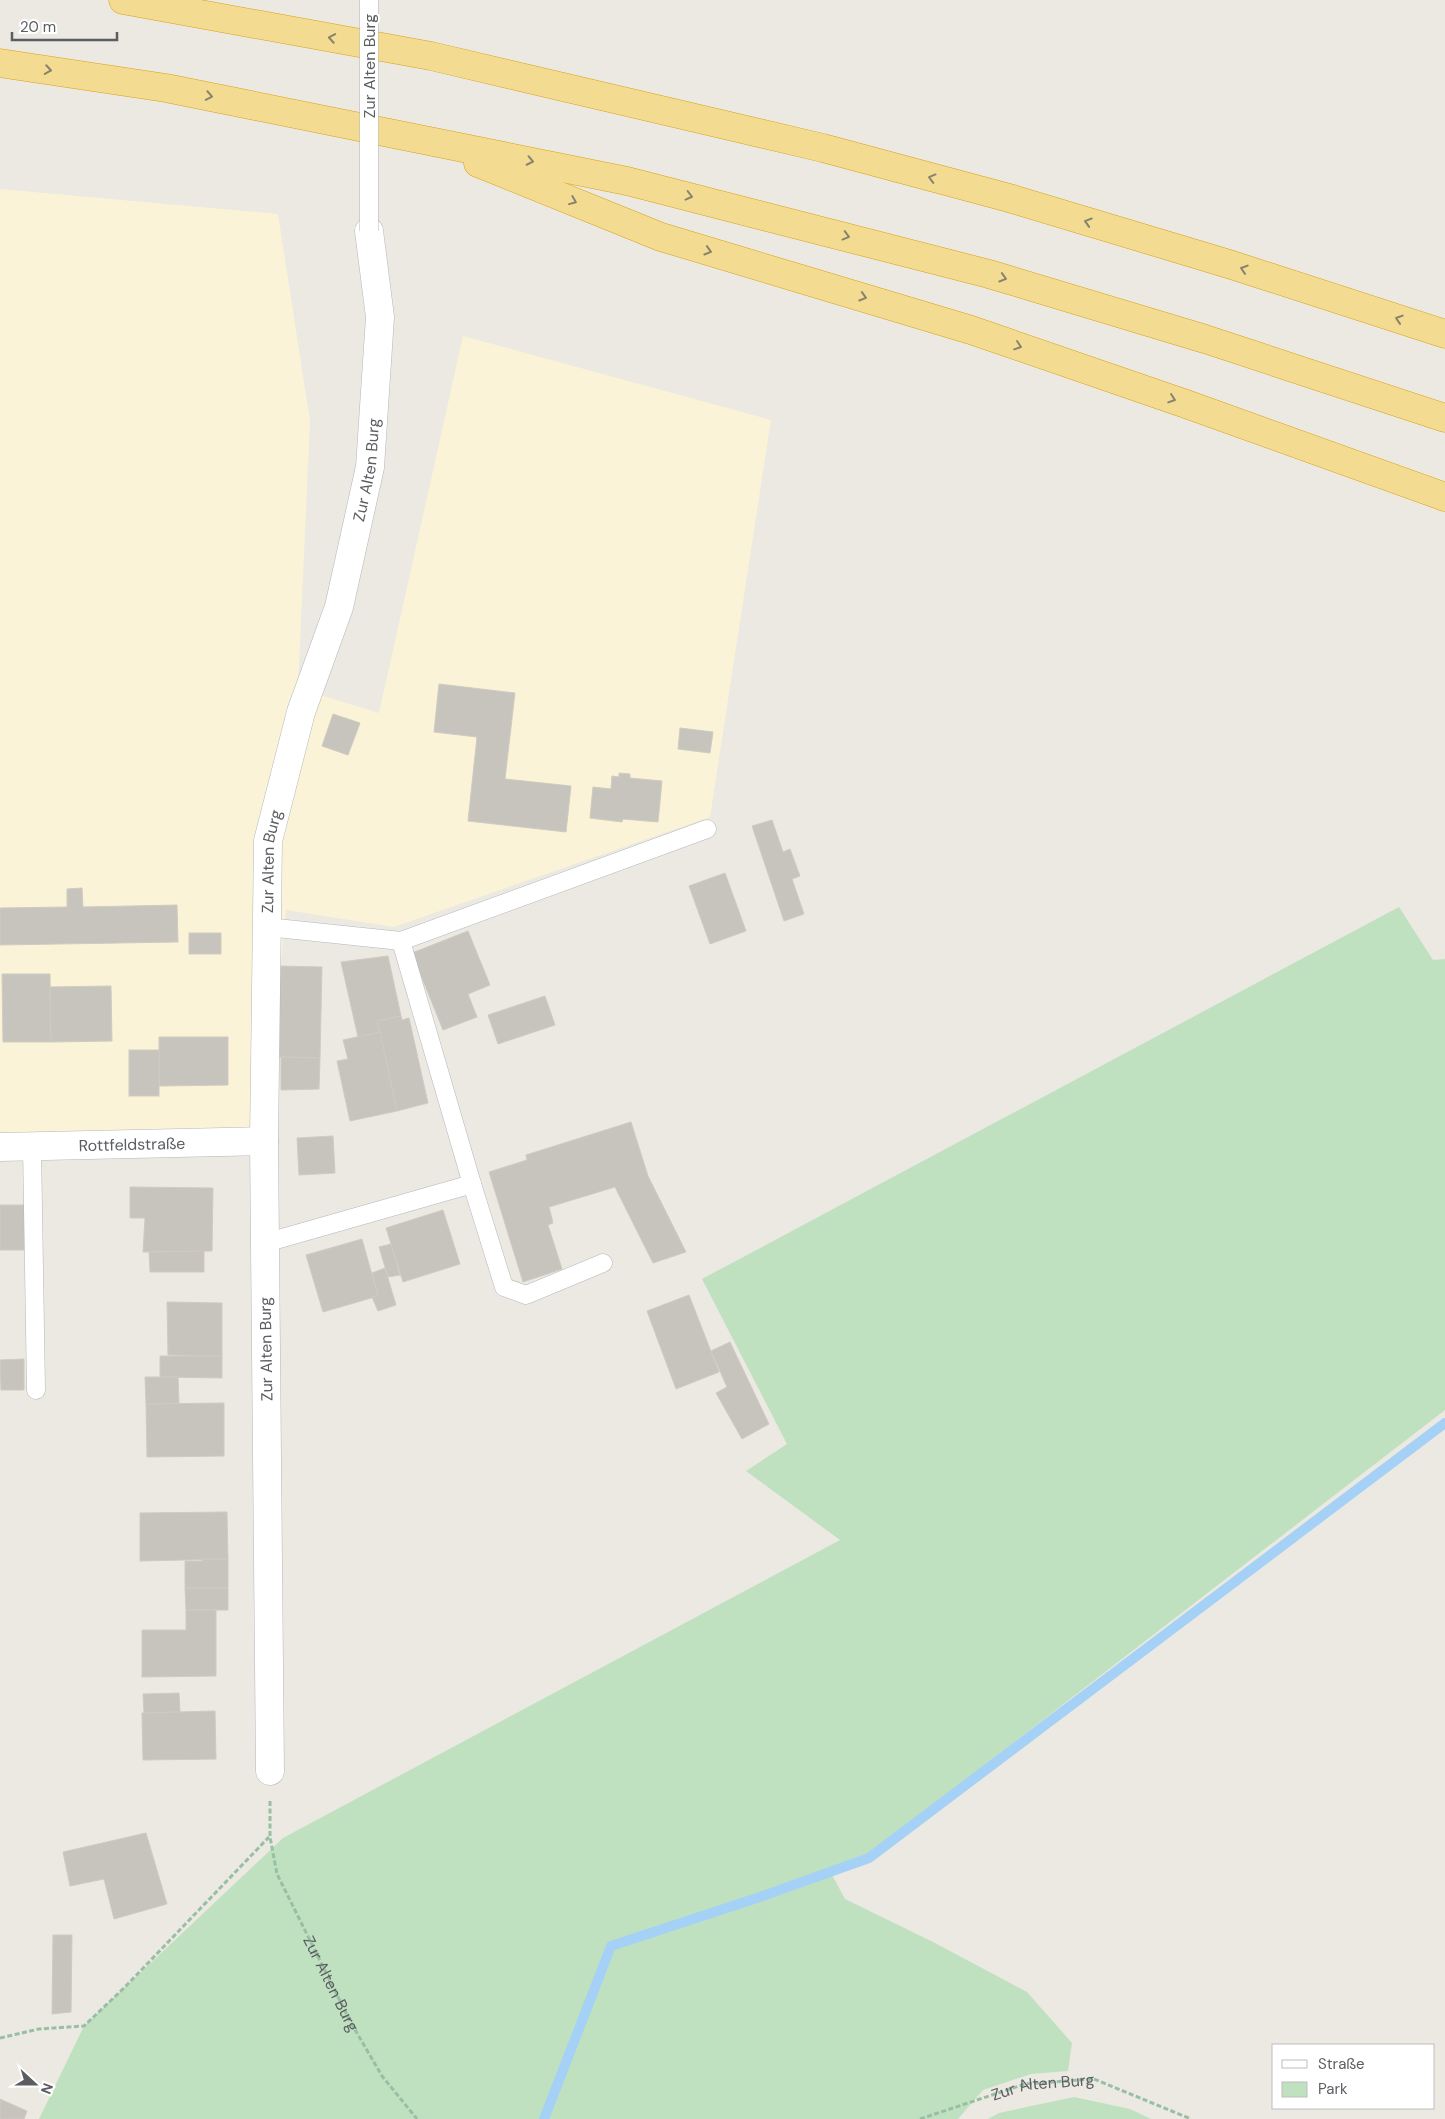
<svg xmlns="http://www.w3.org/2000/svg" width="1445" height="2119" font-family="'DM Sans',sans-serif">
<style>
.commercial{fill:#faf3d7}
.green{fill:#bfe1c0}
.lines{fill:none;stroke-linecap:round;stroke-linejoin:round}
.stream{stroke:#a6d1f7;stroke-width:10}
.building{fill:#c7c4be;stroke:#cfcbc0}
.lane-casing{stroke:#b4b7bb;stroke-width:19}
.street-casing{stroke:#b4b7bb;stroke-width:29}
.highway-casing{stroke:#d9a014;stroke-width:29}
.path{stroke:#98bfa4;stroke-width:3;stroke-dasharray:5 2.5;stroke-linecap:butt}
.lane{stroke:#fff;stroke-width:18}
.street{stroke:#fff;stroke-width:28}
.highway{stroke:#f3dc91;stroke-width:28}
.lane-bridge-casing{stroke:#b4b7bb;stroke-width:19;stroke-linecap:butt}
.lane-bridge{stroke:#fff;stroke-width:18}
.oneway{stroke:#88836f}
.labels{text-anchor:middle;dominant-baseline:central;stroke-width:4;stroke-linejoin:round;paint-order:stroke}
.street-label{font-size:16px;fill:#5a5d61;stroke:#fff}
</style>
<rect width="100%" height="100%" fill="#ebe9e1"/>
<path class="commercial" d="M0 189 278 214 310 421 298 688 379 713 463 336 771 420 710 817 394 927 286 910 264 1141 0 1147Z"/>
<g class="green">
<path d="M1399 907 1433 960 1445 959V1410L869 1854 831 1873 845 1899 935 1943 1027 1992 1072 2043 1068 2071 1031 2074 983 2090 958 2119H39L84 2026 283 1838 840 1540 746 1471 787 1444 702 1279Z"/>
<path d="M1074 2097 1130 2109 1151 2119H988L999 2113Z"/>
</g>
<g class="lines">
<path class="stream" d="M544 2119 611 1946 760 1897 869 1858 1445 1423"/>
</g>
<g class="building">
<path d="M439 684 515 693 505 779 571 786 566 832 468 821 477 737 434 732Z"/>
<path d="M333 714 360 723 348 755 322 746Z"/>
<path d="M680 728 713 732 710 753 678 749Z"/>
<path d="M619 773 630 774V778L662 781 658 822 623 819 622 822 590 818 593 787 611 789 612 776 619 777Z"/>
<path d="M772 820 783 852 790 849 800 876 792 879 804 914 784 921 752 826Z"/>
<path d="M725 873 746 931 710 944 689 886Z"/>
<path d="M82 888 83 907 177 905 178 942 0 945V908L67 907V889Z"/>
<path d="M468 931 490 985 468 994 477 1017 443 1030 412 953Z"/>
<rect x="189" y="933" width="32" height="21"/>
<path d="M388 956 401 1016 377 1021 380 1032 358 1037 341 962Z"/>
<path d="M278 966 322 967 320 1058 277 1057Z"/>
<path d="M2 974H50L51 1042H3Z"/>
<path d="M111 986 112 1041 51 1042 50 987Z"/>
<path d="M545 996 555 1025 498 1044 488 1015Z"/>
<path d="M401 1016 402 1020 409 1018 428 1103 397 1111 377 1021Z"/>
<path d="M380 1032 397 1111 350 1121 337 1061 348 1059 343 1040Z"/>
<path d="M159 1037H228V1085L159 1086Z"/>
<rect x="129" y="1050" width="30" height="46"/>
<path d="M281 1057 320 1058 319 1089 281 1090Z"/>
<path d="M631 1122 648 1176 686 1252 653 1263 615 1187 549 1207 553 1223 548 1225 562 1269 523 1282 489 1172 527 1160 526 1155Z"/>
<path d="M333 1136 335 1173 299 1175 297 1138Z"/>
<path d="M130 1187 213 1188 212 1251 143 1252 145 1218H130Z"/>
<rect x="0" y="1205" width="26" height="45"/>
<path d="M443 1210 460 1264 403 1282 386 1228Z"/>
<path d="M362 1239 378 1296 323 1312 306 1255Z"/>
<path d="M391 1244 400 1275 388 1277 379 1247Z"/>
<path d="M204 1251V1272H150L149 1252Z"/>
<path d="M385 1268 396 1305 378 1311 372 1297 378 1296 372 1273Z"/>
<path d="M689 1295 719 1372 676 1389 647 1311Z"/>
<path d="M167 1302 222 1303V1356L168 1355Z"/>
<path d="M730 1342 769 1424 742 1439 716 1393 727 1387 711 1351Z"/>
<path d="M160 1356H222V1378L160 1377Z"/>
<path d="M24 1359V1390H1L0 1360Z"/>
<path d="M145 1377H178L179 1404H146Z"/>
<path d="M224 1403V1456L147 1457 146 1404Z"/>
<path d="M227 1512 228 1559 140 1561V1513Z"/>
<path d="M202 1559H228V1588H185V1561H202Z"/>
<path d="M185 1588H228V1610H186Z"/>
<path d="M186 1610H216V1676L142 1677V1630H186Z"/>
<path d="M179 1693 180 1712 144 1713 143 1694Z"/>
<path d="M215 1711 216 1759 143 1760 142 1713Z"/>
<path d="M146 1833 167 1904 114 1919 104 1879 70 1886 63 1852Z"/>
<path d="M53 1935H72L71 2012 52 2014Z"/>
<path d="M0 2099 27 2111 24 2119H0Z"/>
</g>
<g class="lines">
<defs>
<g id="lane">
<path d="M267 927 401 941 707 829"/>
<path d="M32 1147 36 1390"/>
<path d="M472 1184 504 1287 526 1295 603 1263"/>
<path d="M265 1243 472 1184 401 941"/>
</g>
<g id="street">
<path id="s3" d="M0 1147 264 1141"/>
<path id="s4" d="M270 1771 264 1141 268 841 301 712 339 607 370 467 380 317 369 231"/>
</g>
<g id="highway">
<path d="M123 0 431 56 823 148 1009 198 1232 265 1445 334"/>
<path d="M0 63 166 88 627 181 989 274 1205 339 1445 418"/>
<path d="M478 163 661 237 971 330 1186 404 1445 497"/>
</g>
</defs>
<use href="#lane" class="lane-casing"/>
<use href="#street" class="street-casing"/>
<use href="#highway" class="highway-casing"/>
<g class="path">
<path id="s1" d="M270 1801V1837L277 1874 350 2021 382 2076 417 2119"/>
<path d="M0 2038 39 2029 84 2026 124 1988 269 1837"/>
<path id="s2" d="M920 2119 1025 2084 1094 2079 1191 2119"/>
</g>
<use href="#lane" class="lane"/>
<use href="#street" class="street"/>
<use href="#highway" class="highway"/>
<defs>
<path id="lane-bridge" d="M369 0V231"/>
</defs>
<use href="#lane-bridge" class="lane-bridge-casing"/>
<use href="#lane-bridge" class="lane-bridge"/>
</g>
<defs><path id="oneway-chevron" d="M-2-3.5L2.5 0L-2 3.5" fill="none" stroke-width="1.6" stroke-linecap="round" stroke-linejoin="round" transform="scale(1.25)"/></defs>
<g class="oneway">
<use href="#oneway-chevron" transform="translate(332 38) rotate(-170)"/>
<use href="#oneway-chevron" transform="translate(48 70) rotate(9)"/>
<use href="#oneway-chevron" transform="translate(209 96) rotate(11)"/>
<use href="#oneway-chevron" transform="translate(530 161) rotate(12)"/>
<use href="#oneway-chevron" transform="translate(932 178) rotate(-165)"/>
<use href="#oneway-chevron" transform="translate(689 196) rotate(14)"/>
<use href="#oneway-chevron" transform="translate(573 201) rotate(22)"/>
<use href="#oneway-chevron" transform="translate(1088 222) rotate(-163)"/>
<use href="#oneway-chevron" transform="translate(846 236) rotate(15)"/>
<use href="#oneway-chevron" transform="translate(708 251) rotate(17)"/>
<use href="#oneway-chevron" transform="translate(1244 269) rotate(-162)"/>
<use href="#oneway-chevron" transform="translate(1003 278) rotate(17)"/>
<use href="#oneway-chevron" transform="translate(863 297) rotate(17)"/>
<use href="#oneway-chevron" transform="translate(1399 319) rotate(-162)"/>
<use href="#oneway-chevron" transform="translate(1018 346) rotate(19)"/>
<use href="#oneway-chevron" transform="translate(1172 399) rotate(19)"/>
</g>
<g class="labels">
<g class="street-label">
<text transform="translate(369 66) rotate(-90)">Zur Alten Burg</text>
<text stroke="none"><textPath href="#s4" startOffset="1315">Zur Alten Burg</textPath></text>
<text stroke="none"><textPath href="#s4" startOffset="910">Zur Alten Burg</textPath></text>
<text stroke="none"><textPath href="#s3" startOffset="132">Rottfeldstraße</textPath></text>
<text transform="translate(266 1349) rotate(-91)">Zur Alten Burg</text>
<text stroke="none"><textPath href="#s1" startOffset="196">Zur Alten Burg</textPath></text>
<text stroke="none"><textPath href="#s2" startOffset="128">Zur Alten Burg</textPath></text>
</g>
</g>
<rect x="1272" y="2044" width="162" height="65" fill="#ffffff" stroke="#bdbec0"/>
<rect x="1282" y="2060" width="25" height="8" fill="#ffffff" stroke="#bdbec0"/>
<text x="1318" y="2069" font-size="15" fill="#5a5d61">Straße</text>
<rect x="1282" y="2082" width="25" height="15" fill="#bfe1c0" stroke="#bdbec0"/>
<text x="1318" y="2094" font-size="15" fill="#5a5d61">Park</text>
<g transform="translate(35 2084) rotate(111)" stroke="#ffffff" stroke-width="4" paint-order="stroke">
<path d="M0-4L9 19L0 12L-9 19Z" fill="#5a5d61"/>
<text y="-8" font-size="14" font-weight="bold" text-anchor="middle" fill="#5a5d61">N</text>
</g>
<path d="M12 32v8h105v-8" fill="none" stroke="#5a5d61" stroke-width="2.5"/>
<text x="20" y="32" font-size="15" fill="#5a5d61" stroke="#ffffff" stroke-width="4" paint-order="stroke">20 m</text>
</svg>
